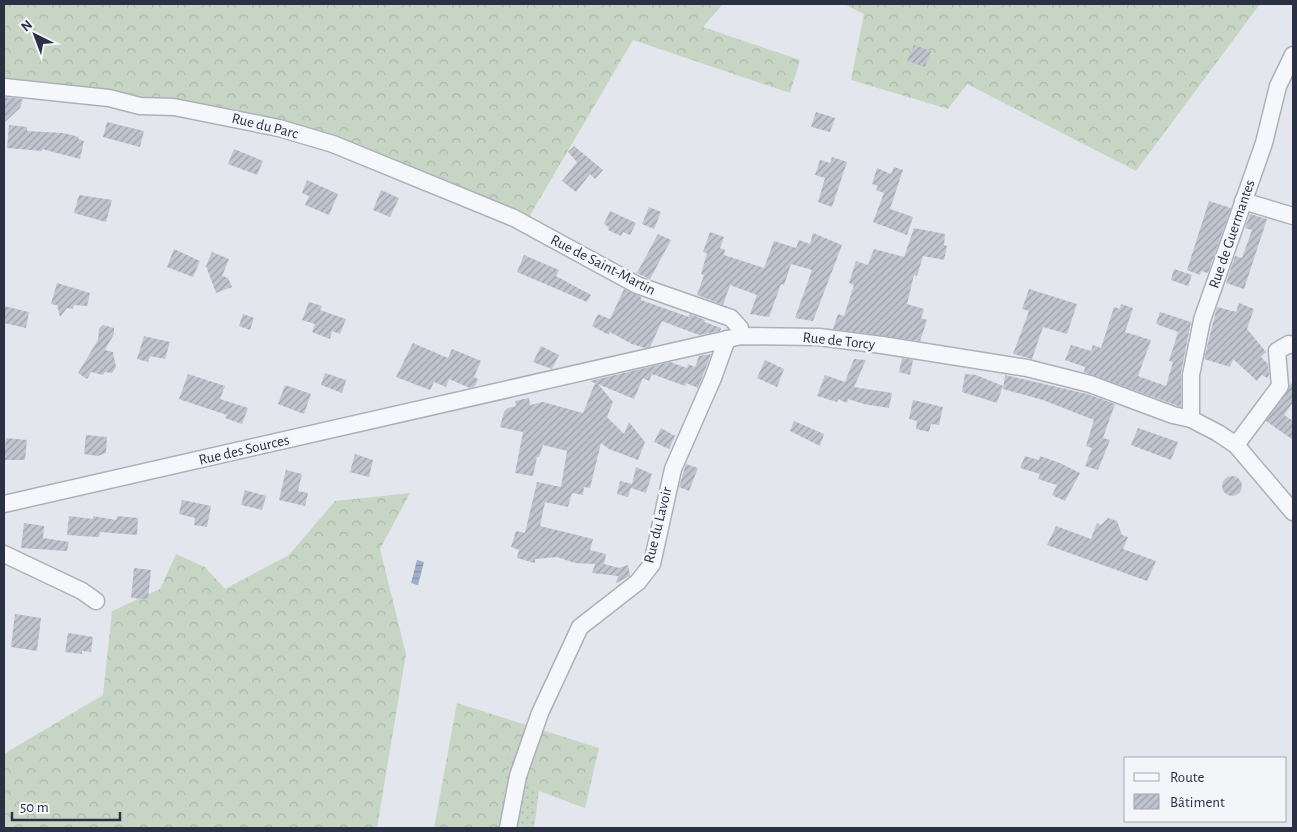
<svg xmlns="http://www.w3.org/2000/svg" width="1297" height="832" font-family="'Alegreya Sans',sans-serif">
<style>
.grass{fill:url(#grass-dots)}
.forest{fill:url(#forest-crowns)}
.water{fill:url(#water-rules)}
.building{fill:url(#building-hatch)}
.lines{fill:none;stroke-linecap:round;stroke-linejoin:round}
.minor-casing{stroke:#acb0ba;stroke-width:19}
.minor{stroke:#f6f7fa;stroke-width:16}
.labels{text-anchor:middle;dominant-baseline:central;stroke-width:5;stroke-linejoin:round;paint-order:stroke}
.street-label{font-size:15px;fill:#2a3145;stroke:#f3f5f9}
</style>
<defs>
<pattern id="grass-dots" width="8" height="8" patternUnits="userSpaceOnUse" patternTransform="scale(1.25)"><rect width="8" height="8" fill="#c7d6c4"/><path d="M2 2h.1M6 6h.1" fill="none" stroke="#abb8aa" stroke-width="1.8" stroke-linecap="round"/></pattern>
<pattern id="forest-crowns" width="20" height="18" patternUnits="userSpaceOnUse" patternTransform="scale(1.25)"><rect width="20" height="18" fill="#c7d6c4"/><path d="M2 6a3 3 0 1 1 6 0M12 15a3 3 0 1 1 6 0" fill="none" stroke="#abb8aa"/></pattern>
<pattern id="water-rules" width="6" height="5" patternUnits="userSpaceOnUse" patternTransform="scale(1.25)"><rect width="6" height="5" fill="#9eafcc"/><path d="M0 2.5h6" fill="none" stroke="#818fa7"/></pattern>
<pattern id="building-hatch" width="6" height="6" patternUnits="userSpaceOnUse" patternTransform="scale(1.25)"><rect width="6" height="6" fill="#c0c4cf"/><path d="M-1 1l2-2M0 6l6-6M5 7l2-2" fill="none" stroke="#9ca0aa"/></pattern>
</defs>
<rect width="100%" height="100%" fill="#e3e6ec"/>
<path class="grass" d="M508 753 528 755V787L539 791 534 828H498Z"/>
<g class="forest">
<path d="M4 4H723L703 27 800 60 790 93 633 40 529 217 333 134 4 84Z"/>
<path d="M844 4H1260L1136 171 967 84 948 109 851 80 864 14Z"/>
<path d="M410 493 380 549 406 654 377 828H4V754L103 695 112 611 160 589 176 554 205 567 225 589 289 555 335 501Z"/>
<path d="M457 703 599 748 585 808 528 787V755L509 753 498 828H434Z"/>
</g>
<path class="water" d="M417 560 424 562 418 585 411 583Z"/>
<g class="building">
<path d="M914 45 931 51 925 67 907 61Z"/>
<path d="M4 97 23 99 20 108 4 123Z"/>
<path d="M816 112 835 118 830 132 811 127Z"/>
<path d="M107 122 144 131 140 147 103 137Z"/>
<path d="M9 125 27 127V131L63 133 79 137 78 139 84 141 80 159 42 149V151L7 148Z"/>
<path d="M574 146 603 170 595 179 590 174 576 192 562 181 577 162 568 152Z"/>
<path d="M234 149 263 161 257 175 228 164Z"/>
<path d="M832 157 847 162 832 207 818 202 825 178 815 175 820 160 830 163Z"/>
<path d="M894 167 903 170 890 209 913 217 907 235 873 222 884 193 876 190 878 186 872 184 877 168 891 174Z"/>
<path d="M307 180 338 194 329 215 305 205 309 196 302 193Z"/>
<path d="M381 190 399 198 390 217 373 210Z"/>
<path d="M79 195 112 200 106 222 74 213Z"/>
<path d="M1209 201 1231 208 1208 273 1201 271 1200 275 1187 270Z"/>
<path d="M649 207 661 212 654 229 642 224Z"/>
<path d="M610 211 636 223 630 235 623 232 621 236 608 230 609 227 604 224Z"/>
<path d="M1250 214 1267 219 1244 289 1226 283 1235 256 1242 258 1252 230 1245 228Z"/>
<path d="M914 228 945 234 944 245 947 246 944 260 923 256 917 276 914 275 907 304 924 309 921 318 927 320 920 341 833 329 838 314 844 316 854 285 849 283 856 261 868 265 874 249 904 257Z"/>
<path d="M710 232 724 237 720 248 725 250 724 255 764 268 774 241 796 248 799 240 810 244 813 233 842 245 813 321 795 318 812 270 791 264 784 285 781 284 769 317 750 314 757 295 730 285 723 305 697 295 704 275 701 274 707 253 703 252Z"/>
<path d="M658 234 671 240 650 279 632 271 637 273Z"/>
<path d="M174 249 200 261 193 277 167 267Z"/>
<path d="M212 252 229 259 222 276 228 278 232 287 216 293 206 266Z"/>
<path d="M524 255 559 270 556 276 591 295 587 302 517 272Z"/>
<path d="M1174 269 1192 275 1188 286 1171 280Z"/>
<path d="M57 283 90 293 87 306 74 305 73 309 67 308 60 317 57 305 51 304Z"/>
<path d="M624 289 641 297V300L689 317 690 314 705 320 704 322 721 328 720 331 699 335 662 321 650 347 645 348 632 344 610 332 609 335 592 326 598 314 610 319Z"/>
<path d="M1029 289 1077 304 1067 334 1043 327 1032 359 1013 354 1029 311 1022 309Z"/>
<path d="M309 302 322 306 320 310 346 319 340 334 332 331 330 339 312 332 315 324 302 320Z"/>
<path d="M1239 303 1254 309 1247 329 1266 352 1261 357 1268 364 1269 375 1267 378 1262 375 1257 381 1233 359 1230 367 1204 359 1217 307 1236 312Z"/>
<path d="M1121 304 1133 308 1125 332 1151 340 1138 376 1166 386 1173 362 1169 361 1178 332 1156 324 1160 312 1191 322 1181 373V407L1084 372 1085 367 1065 360 1071 345 1091 351 1093 345 1101 348 1114 307 1120 309Z"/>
<path d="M4 306 29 312 26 328 4 323Z"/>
<path d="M243 314 254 318 250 330 239 326Z"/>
<path d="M103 325 114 328V334L105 350 113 352 116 367 112 373 105 372 103 375 91 372 87 379 78 373 98 340 99 329Z"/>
<path d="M144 336 170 342 165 359 150 356 148 362 137 359Z"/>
<path d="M413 343 448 358 452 349 481 361 474 377 478 379 475 386 470 388 449 379 446 387 434 382 430 390 396 377Z"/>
<path d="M541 346 559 355 552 369 533 362Z"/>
<path d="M711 354 698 388 686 383 685 386 652 374 649 381 643 378 634 399 598 384 613 402 607 417 624 434 629 422 645 442 638 460 609 449 601 443 590 488 584 487 583 495 572 493 568 507 545 502 540 526 593 539 590 550 606 554 604 564 619 568 628 565 630 576 616 583 618 576 592 573 595 564 575 563 557 557 535 559V563L517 558 519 550 511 547 516 531 525 533 537 482 561 487 567 451 543 445 539 457H537L533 476 515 473 523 432 500 427 504 412 508 408 516 406 515 401 529 398 530 405 543 402 583 413 595 383 590 381 670 362 687 368 688 364 695 367 699 356Z"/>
<path d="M902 358 913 360 910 375 899 372Z"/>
<path d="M854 359 866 360 854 387 892 393 889 408 864 404 848 399 847 403 838 399 840 395 837 402 817 396 825 375 845 382Z"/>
<path d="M765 360 784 369 777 387 757 378Z"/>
<path d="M325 373 346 380 342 393 321 385Z"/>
<path d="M188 374 225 386 220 399 248 408 242 424 225 418 227 415 179 399Z"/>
<path d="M965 374 976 375 1003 386 997 403 962 392Z"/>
<path d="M1005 375 1087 394 1115 404 1103 438 1110 440 1098 470 1085 466 1092 448 1086 446 1094 420 1043 400 1003 389Z"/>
<path d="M1293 381V402L1284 415 1293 421V440L1266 421Z"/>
<path d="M285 385 311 394 304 414 278 404Z"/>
<path d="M913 400 943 407 939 425 931 424 929 432 916 429 917 421 909 419Z"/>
<path d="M794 421 824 434 820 446 790 431Z"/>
<path d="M661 428 675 436 669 449 654 442Z"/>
<path d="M1138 428 1178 442 1171 460 1131 445Z"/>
<path d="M86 435 107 437 106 453 98 456 84 454Z"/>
<path d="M6 438 27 440 25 460H4Z"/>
<path d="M355 454 373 460 369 477 350 472Z"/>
<path d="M1025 456 1039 460 1040 456 1060 463 1080 473 1065 501 1052 495 1057 485 1038 479 1040 474 1020 468Z"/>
<path d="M686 464 698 468 689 491 679 487Z"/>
<path d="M636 467 652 474 646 493 631 488 628 497 617 494 620 481 632 484Z"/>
<path d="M286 470 302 474 298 491 308 493 305 506 279 500Z"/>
<circle cx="1232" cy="486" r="10"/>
<path d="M245 490 266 496 262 510 241 505Z"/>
<path d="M182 500 211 506 207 527 194 525 195 518 179 514Z"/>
<path d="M69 516 93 519V516L116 520 117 516 138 518 137 535 100 532 99 537 67 535Z"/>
<path d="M1108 518 1117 521 1122 535 1128 537 1123 549 1156 561 1147 581 1047 545 1056 526 1091 539 1097 523 1101 525Z"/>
<path d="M24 523 44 526 43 538 69 542 67 551 21 548Z"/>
<path d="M134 568 151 570 148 599 131 598Z"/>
<path d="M15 614 41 618 37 651 11 647Z"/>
<path d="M68 633 93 637 91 652 82 651V654L65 652Z"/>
</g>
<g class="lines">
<defs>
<g id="minor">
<path d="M4 87 109 98 140 106 174 107 279 128 333 144 514 218 637 285 731 318 740 328 741 336"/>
<path d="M1243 201 1293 216"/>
<path d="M1191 419V375L1202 320 1264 143 1278 86 1293 55"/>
<path d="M1236 445 1280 386 1277 351 1289 344 1293 345"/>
<path d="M4 504 741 336 819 337 882 345 1027 368 1090 384 1173 415 1191 419 1218 433 1236 445 1293 512"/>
<path d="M4 554 82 591 96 601"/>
<path d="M508 828 518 776 540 713 580 627 638 582 652 564 673 469 713 378 727 339"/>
</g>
</defs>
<use href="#minor" class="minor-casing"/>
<use href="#minor" class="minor"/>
</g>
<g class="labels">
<g class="street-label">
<text transform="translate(265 126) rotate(14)">Rue du Parc</text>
<text transform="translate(1232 234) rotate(-71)">Rue de Guermantes</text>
<text transform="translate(603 265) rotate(27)">Rue de Saint-Martin</text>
<text transform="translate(839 341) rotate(6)">Rue de Torcy</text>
<text transform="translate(244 450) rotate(-13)">Rue des Sources</text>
<text transform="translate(658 525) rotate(-76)">Rue du Lavoir</text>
</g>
</g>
<rect width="1297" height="832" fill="none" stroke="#2a3145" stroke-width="10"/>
<rect x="1124" y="757" width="162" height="65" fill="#f3f5f9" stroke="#a3a7b1"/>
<rect x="1134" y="773" width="25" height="8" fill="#f6f7fa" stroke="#a3a7b1"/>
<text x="1170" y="782" font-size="15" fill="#2a3145">Route</text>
<rect x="1134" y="794" width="25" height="15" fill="url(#building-hatch)" stroke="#a3a7b1"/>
<text x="1170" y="807" font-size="15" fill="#2a3145">Bâtiment</text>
<g transform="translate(35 35) rotate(318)" stroke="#f3f5f9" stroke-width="4" paint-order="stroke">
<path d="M0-4L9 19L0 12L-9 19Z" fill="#2a3145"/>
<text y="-8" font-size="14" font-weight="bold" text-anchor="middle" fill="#2a3145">N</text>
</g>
<path d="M12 812v8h108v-8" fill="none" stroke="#2a3145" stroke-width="2.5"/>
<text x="20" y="812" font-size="15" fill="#2a3145" stroke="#f3f5f9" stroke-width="4" paint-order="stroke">50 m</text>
</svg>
